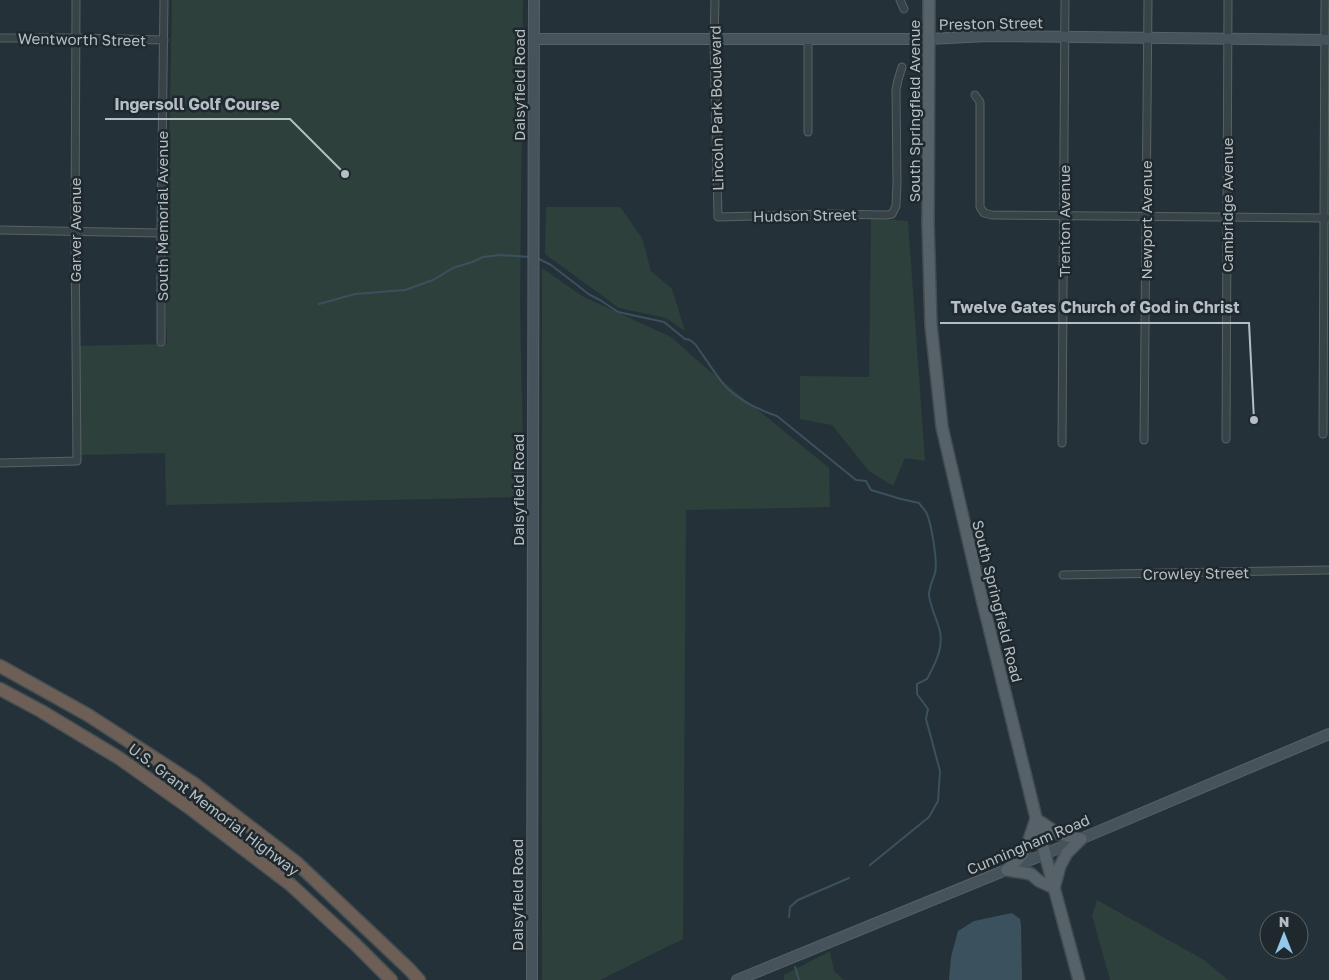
<svg xmlns="http://www.w3.org/2000/svg" width="1329" height="980" font-family="'Golos Text',sans-serif">
<style>
.green{fill:#2d403b}
.water{fill:#3b515d}
.lines{fill:none;stroke-linecap:round;stroke-linejoin:round}
.stream{stroke:#3b515d;stroke-width:2}
.street-casing{stroke:#576166;stroke-width:9}
.secondary-casing{stroke:#576166;stroke-width:12}
.primary-casing{stroke:#424c51;stroke-width:14}
.highway-casing{stroke:#444e53;stroke-width:15}
.street{stroke:#384348;stroke-width:7}
.secondary{stroke:#47535b;stroke-width:10}
.primary{stroke:#566268;stroke-width:11}
.highway{stroke:#6d5f56;stroke-width:12}
.labels{text-anchor:middle;dominant-baseline:central;stroke-width:5;stroke-linejoin:round;paint-order:stroke}
.street-label{font-size:15px;fill:#b4bec4;stroke:#1e282d}
.leader{fill:none;stroke:#b4bec4;stroke-width:2}
.callout-dot{fill:#b4bec4;stroke:#1e282d;stroke-width:2}
.callout-label{font-size:16px;text-anchor:middle;font-weight:bold;fill:#b4bec4;stroke:#1e282d;stroke-width:5;stroke-linejoin:round;paint-order:stroke}
</style>
<rect width="100%" height="100%" fill="#253138"/>
<g class="green">
<path d="M172 0H523L520 306 524 497 166 505 165 453 81 455 78 346 167 344 166 314Z"/>
<path d="M546 207H620L642 238 651 271 672 289 685 331 666 318 619 308 545 254Z"/>
<path d="M871 218 908 221 925 461 905 458 893 486 869 471 832 425 800 419V376L869 377Z"/>
<path d="M542 268 582 296 671 337 699 362 829 468 830 507 686 510 683 939 600 980H542Z"/>
<path d="M1097 900 1204 960 1228 980H1110L1092 915Z"/>
<path d="M830 951 834 971 844 980H784V975Z"/>
</g>
<path class="water" d="M1012 913 1020 919 1021 925 1022 980H949L951 957 958 931 974 921Z"/>
<g class="lines">
<g class="stream">
<path d="M537 258 551 265 590 295 600 300 618 312 664 322 685 339 690 340 695 344C705 357 717 378 728 389 742 402 759 410 777 416L856 480 866 481 871 490 901 499 919 503C921 506 924 509 926 512 931 521 938 562 935 573 933 580 929 587 929 595 930 606 936 617 939 628 945 646 935 664 927 679L917 684V694L928 709 926 719 940 771 938 801 929 817 870 865"/>
<path d="M319 304 355 294 405 290 433 280 453 268 472 262 483 257 500 255 530 257"/>
<path d="M789 917 790 907 798 900 849 878"/>
<path d="M795 967 799 980"/>
</g>
<defs>
<g id="street">
<path d="M715 0 714 40 718 217 826 214 886 215 892 214 896 206 897 183 896 90 898 80 902 67"/>
<path d="M900 0 904 9"/>
<path d="M0 38H76L164 40"/>
<path d="M975 95 980 102V207L984 213 992 215 1329 218"/>
<path d="M808 132V38"/>
<path d="M0 230 161 233"/>
<path d="M161 342V233L164 0"/>
<path d="M1323 434 1325 0"/>
<path d="M1226 439 1228 0"/>
<path d="M1144 440 1148 0"/>
<path d="M1062 443 1065 0"/>
<path d="M0 463 77 461 75 232 76 0"/>
<path d="M1063 575 1329 570"/>
</g>
<g id="secondary">
<path d="M534 39H929L987 36 1329 40"/>
<path d="M532 980 534 0"/>
<path d="M737 980 1045 854 1329 734"/>
</g>
<g id="primary">
<path d="M929 0 928 223 931 325 942 427 980 591 1045 854 1079 980"/>
<path d="M1036 819 1059 834 1081 839"/>
<path d="M1007 870 1031 874 1039 881 1054 888 1060 866 1067 853 1081 839"/>
<path d="M1007 870 1022 855 1027 846 1036 819"/>
</g>
<g id="highway">
<path d="M0 666 88 715 193 783 297 863 409 969 419 980"/>
<path d="M0 689 41 711 119 758 191 809 291 885 355 944 391 980"/>
</g>
</defs>
<use href="#street" class="street-casing"/>
<use href="#secondary" class="secondary-casing"/>
<use href="#primary" class="primary-casing"/>
<use href="#highway" class="highway-casing"/>
<use href="#street" class="street"/>
<use href="#secondary" class="secondary"/>
<use href="#primary" class="primary"/>
<use href="#highway" class="highway"/>
</g>
<g class="labels">
<g class="street-label">
<text transform="translate(991 23) rotate(-1)">Preston Street</text>
<text transform="translate(82 39) rotate(1)">Wentworth Street</text>
<text transform="translate(519 85) rotate(-90)">Daisyfield Road</text>
<text transform="translate(716 108) rotate(-91)">Lincoln Park Boulevard</text>
<text transform="translate(914 111) rotate(-90)">South Springfield Avenue</text>
<text transform="translate(1227 205) rotate(-90)">Cambridge Avenue</text>
<text transform="translate(805 215) rotate(-1)">Hudson Street</text>
<text transform="translate(162 216) rotate(-90)">South Memorial Avenue</text>
<text transform="translate(1146 220) rotate(-90)">Newport Avenue</text>
<text transform="translate(1064 221) rotate(-90)">Trenton Avenue</text>
<text transform="translate(75 230) rotate(-90)">Garver Avenue</text>
<text transform="translate(518 490) rotate(-90)">Daisyfield Road</text>
<text transform="translate(1196 573) rotate(-1)">Crowley Street</text>
<text transform="translate(998 601) rotate(76)">South Springfield Road</text>
<text transform="translate(214 809) rotate(37)">U.S. Grant Memorial Highway</text>
<text transform="translate(1028 844) rotate(-23)">Cunningham Road</text>
<text transform="translate(517 895) rotate(-90)">Daisyfield Road</text>
</g>
</g>
<path class="leader" d="M345 174L290 119H105M1254 420L1249 323H940"/>
<g class="callout-dot">
<circle cx="345" cy="174" r="5"/>
<circle cx="1254" cy="420" r="5"/>
</g>
<g class="callout-label">
<text x="197" y="110">Ingersoll Golf Course</text>
<text x="1095" y="313">Twelve Gates Church of God in Christ</text>
</g>
<g transform="translate(1284 935)"><circle r="24" fill="#1e282d" stroke="#5a6469"/>
<path d="M0-4L9 19L0 12L-9 19Z" fill="#93c8ea"/>
<text y="-8" font-size="14" font-weight="bold" text-anchor="middle" fill="#b4bec4">N</text>
</g>
</svg>
